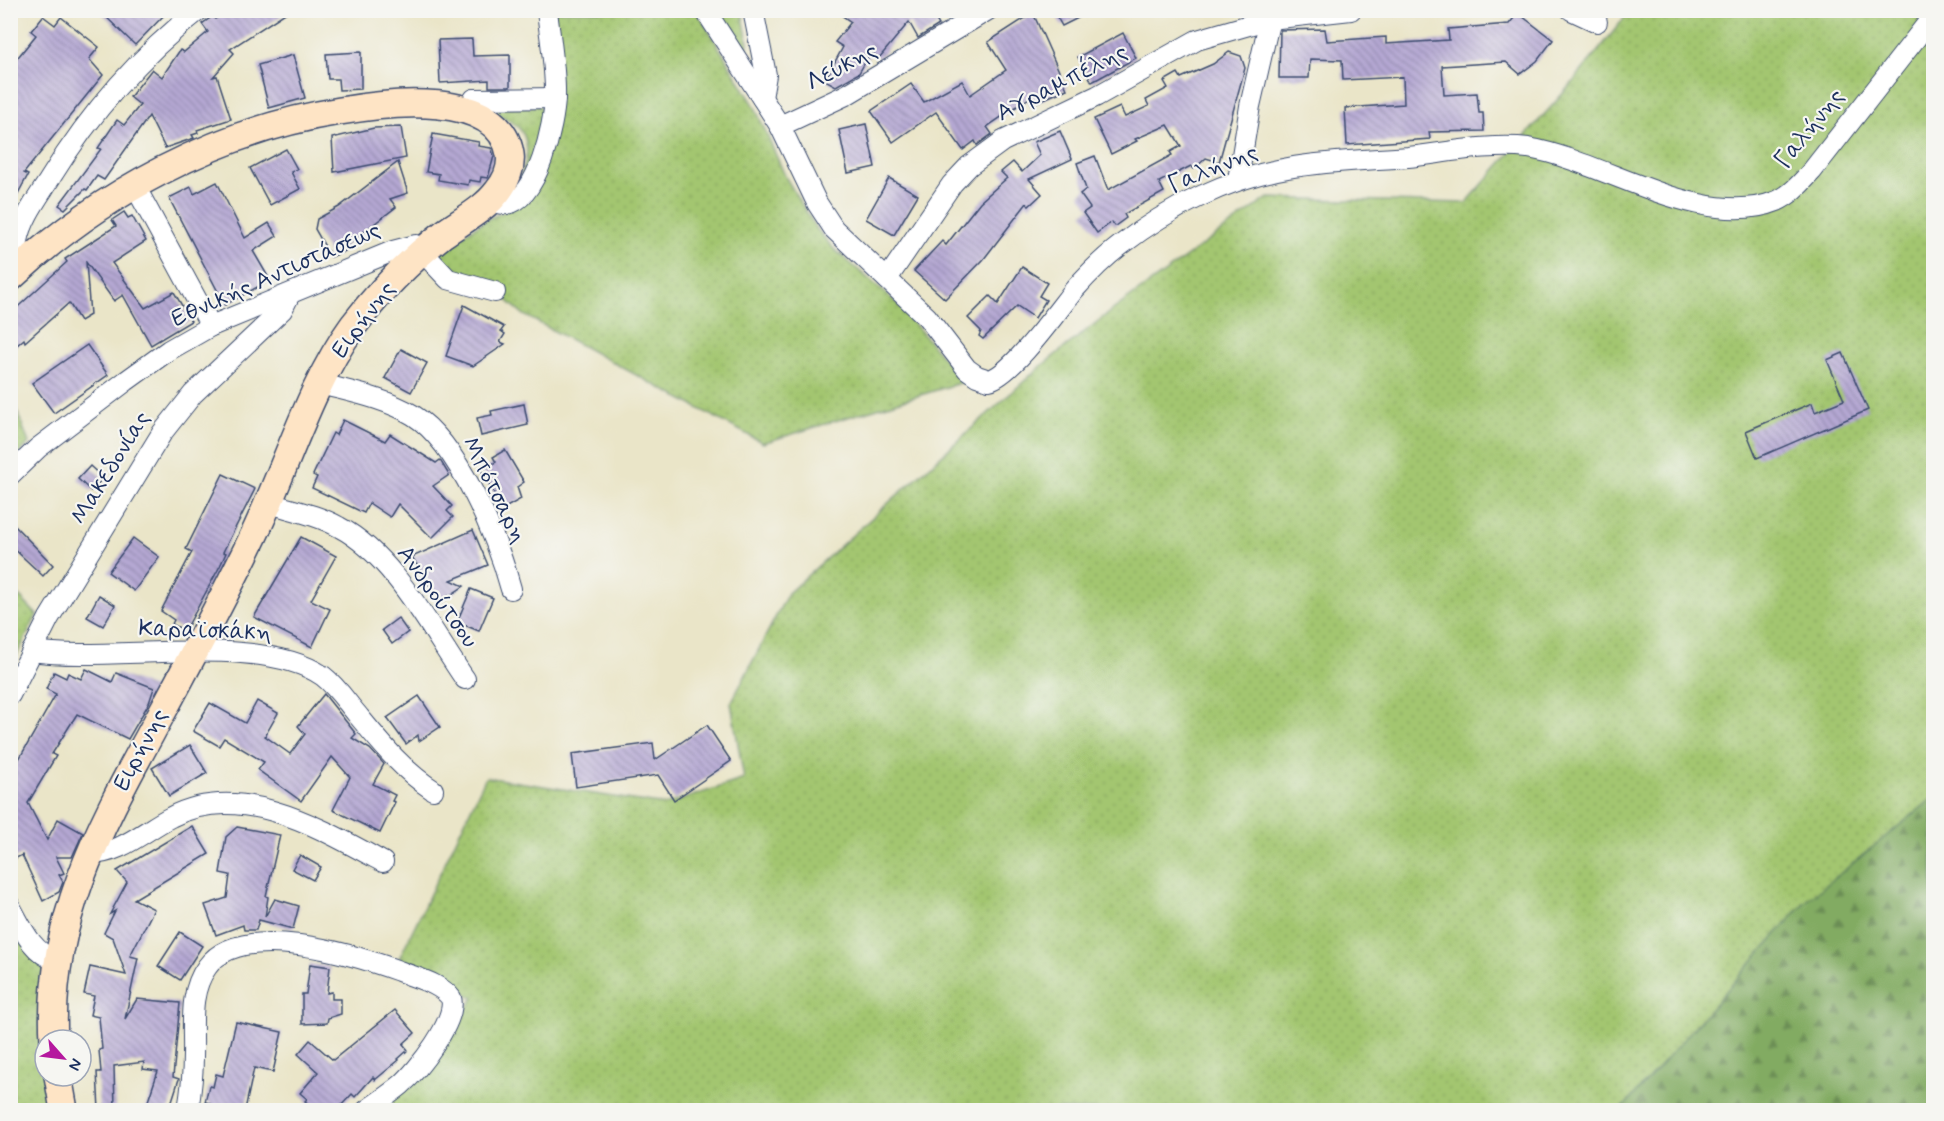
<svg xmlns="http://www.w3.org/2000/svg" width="1944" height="1121" font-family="Mynerve,sans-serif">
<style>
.grass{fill:url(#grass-dots);stroke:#5f7a67;stroke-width:1.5}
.forest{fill:url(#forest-firs);stroke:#4e6d60;stroke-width:1.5}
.building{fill:url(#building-back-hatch)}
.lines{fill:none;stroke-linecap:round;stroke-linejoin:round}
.street-casing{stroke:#3a4a6e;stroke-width:22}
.secondary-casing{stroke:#3a4a6e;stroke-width:30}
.street{stroke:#fff;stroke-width:20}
.secondary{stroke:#fee4c5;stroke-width:27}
.labels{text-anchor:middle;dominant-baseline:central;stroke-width:4.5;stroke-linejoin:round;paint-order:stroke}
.street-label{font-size:24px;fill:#1b2f5e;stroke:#f6f6f2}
</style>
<defs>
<pattern id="grass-dots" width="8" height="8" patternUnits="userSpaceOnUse" patternTransform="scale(1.5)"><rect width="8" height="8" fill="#a3c670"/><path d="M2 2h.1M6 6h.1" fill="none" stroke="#8caa63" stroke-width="1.8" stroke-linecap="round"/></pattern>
<pattern id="forest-firs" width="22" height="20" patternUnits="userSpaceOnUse" patternTransform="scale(1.5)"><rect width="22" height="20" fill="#82ab62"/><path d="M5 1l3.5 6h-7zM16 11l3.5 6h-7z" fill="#6a8c54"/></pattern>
<pattern id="building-back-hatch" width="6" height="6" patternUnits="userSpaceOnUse" patternTransform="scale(1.5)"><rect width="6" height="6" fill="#b5a8d3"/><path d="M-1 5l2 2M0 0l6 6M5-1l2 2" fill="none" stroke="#9289ae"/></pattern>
</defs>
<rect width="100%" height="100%" fill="#f6f6f2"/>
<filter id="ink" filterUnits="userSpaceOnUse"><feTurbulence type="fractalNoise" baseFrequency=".0167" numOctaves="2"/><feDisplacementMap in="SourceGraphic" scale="12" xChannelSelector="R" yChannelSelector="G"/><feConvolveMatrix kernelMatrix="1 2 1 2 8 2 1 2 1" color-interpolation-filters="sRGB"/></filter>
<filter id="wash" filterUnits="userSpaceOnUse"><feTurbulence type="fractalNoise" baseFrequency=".008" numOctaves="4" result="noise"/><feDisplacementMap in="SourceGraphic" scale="24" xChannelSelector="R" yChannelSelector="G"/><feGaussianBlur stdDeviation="1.35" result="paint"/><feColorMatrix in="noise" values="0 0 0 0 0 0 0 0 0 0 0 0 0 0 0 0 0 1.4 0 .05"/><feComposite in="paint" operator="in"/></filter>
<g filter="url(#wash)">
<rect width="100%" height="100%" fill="#eae5c8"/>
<g class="grass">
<path d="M554 11H697L754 105 786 178 816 228 834 249 898 304 963 382 763 443 524 315 503 297 434 261 447 245 486 220 520 204 543 173Z"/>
<path d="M718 11H742L748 43 747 48 740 47Z"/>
<path d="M1630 11H1933V1110H381L449 1034 474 998 448 984 396 965 486 777 665 805 744 779 731 703 788 593 1040 367 1107 314 1268 198 1466 203 1573 82Z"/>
<path d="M539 106 546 113 531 172 510 195C523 178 536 145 518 127 509 119 498 115 490 107Z"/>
<path d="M10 393 29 443 11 463H10Z"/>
<path d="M11 588 37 615 11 667Z"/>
<path d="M10 922 46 972 45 1076 55 1110H11Z"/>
</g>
<path class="forest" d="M1933 798V1110H1621L1804 903Z"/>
<g id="blocks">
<g class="building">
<path d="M99 10H169L135 45Z"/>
<path d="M229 10H290L230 49 234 53 213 77 217 76 231 119 197 130 198 133 192 135 194 138 165 148 149 116 104 180 97 176 87 190 85 189 65 209 59 205 101 149 98 148 117 120 124 125 140 105 130 97 152 69 162 77 180 50 184 52 208 32 202 24 213 16 215 19Z"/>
<path d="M834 10H930L939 25 918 38 909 22 879 58 871 52 859 73 836 86 825 80 843 47 835 42 851 22Z"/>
<path d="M1053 10H1094L1062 26Z"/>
<path d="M1033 13 1067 89 1032 104 1029 98 987 127 992 134 977 145 975 141 963 150 936 112 893 142 871 111 911 84 924 102 962 81 970 95 1006 70 988 42Z"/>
<path d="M1518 13 1553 40 1537 61 1520 74 1506 62 1442 66 1444 95 1477 93 1479 113H1483L1484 131 1429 132 1430 139 1347 145 1345 108 1404 104 1403 77 1343 80 1342 60 1310 59 1309 78H1279L1280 30 1325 29 1327 41 1386 37V44L1449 40 1448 29 1509 24Z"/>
<path d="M43 16 55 25 61 17 99 47 89 59 103 75 24 173 28 175 10 208V67L36 35 31 31Z"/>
<path d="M1123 33 1136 58 1092 82 1078 57Z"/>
<path d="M472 39 473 56 510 55V87H489V80L440 83 438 40Z"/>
<path d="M361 52V89L339 90 338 79H328L326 54Z"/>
<path d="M1229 52 1241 56 1245 68 1219 162 1206 158 1194 169 1191 166 1159 182 1164 192 1124 214 1126 218 1115 226 1112 222 1097 233 1083 213 1090 208 1080 194 1086 189 1077 163 1095 156 1108 190 1172 155 1170 152 1181 146 1168 125 1135 139 1137 141 1111 154 1094 119 1120 107 1125 117 1149 106 1146 100 1168 88 1164 81 1178 73 1181 78 1213 64Z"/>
<path d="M293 55 305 98 269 108 258 65Z"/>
<path d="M866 124 875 167 848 173 839 130Z"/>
<path d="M401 127 406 158 334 172 332 138 374 128Z"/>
<path d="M1060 131 1072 159 1029 179 1042 194 1029 206 1027 203 983 260 945 299 914 271 942 241 946 245 980 202 1007 178 1001 172 1013 162 1022 172 1040 155 1034 142Z"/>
<path d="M433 134 479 142 478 146 491 148 494 156 488 178 481 177 480 182 469 180 468 185 438 180 439 174 426 172Z"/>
<path d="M286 149 297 169 291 172 300 189 270 205 250 168Z"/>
<path d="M398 162 408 193 390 199 396 207 344 247 345 251 331 257 315 229 317 219 339 207Z"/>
<path d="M889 178 918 195 894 235 866 219Z"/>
<path d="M217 182 245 238 269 223 277 236 253 251 270 280 225 305 169 198 191 187 194 194Z"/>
<path d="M124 212 128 218 132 216 146 241 112 263 145 308 174 292 191 321 151 345 123 295 114 301 86 262 90 315 80 321 69 303 25 342 24 339 10 351V314L67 262 65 259 116 226 112 220Z"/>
<path d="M1022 267 1047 283 1039 296 1046 300 1035 318 1017 306 983 339 979 336 981 331 968 318 990 296 998 304Z"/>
<path d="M464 305 504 327 501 331 505 334 500 342 505 344 473 366 446 356Z"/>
<path d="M87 345 108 375 54 413 32 383Z"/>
<path d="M401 349 427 363 411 392 385 378Z"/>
<path d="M1843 353 1868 410 1757 458 1746 431 1812 403 1815 412 1844 400 1827 360Z"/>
<path d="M524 404 528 425 481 436 477 418 492 415 491 411Z"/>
<path d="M343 420 385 441 390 434 436 463 440 460 449 475 433 486 452 506 447 511 453 517 432 538 398 504 390 517 369 503 364 513 312 488 317 477 313 475 333 433 336 435Z"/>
<path d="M505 450 524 482 517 487 521 499 503 509 481 470 496 462 493 457Z"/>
<path d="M90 466 103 478 91 491 78 479Z"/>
<path d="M223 474 255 489 223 552 226 553 220 566 185 631 172 624 174 620 161 611 192 552 186 549Z"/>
<path d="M10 521 53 565 43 576 10 545Z"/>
<path d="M473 530 488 565 451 580 464 586 440 602 412 557Z"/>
<path d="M301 537 336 556 311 600 330 609 312 647 254 617Z"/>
<path d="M133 538 159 557 134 591 108 572Z"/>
<path d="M471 589 493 598 479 631 457 622Z"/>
<path d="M99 595 115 605 103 626 87 617Z"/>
<path d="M398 618 408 632 392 644 382 630Z"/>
<path d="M86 669 112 682 116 673 154 688 149 703 128 739 77 714 52 754 56 756 28 803 47 840 58 819 83 833 72 857H56L64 873 59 875 63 882 59 892 43 901 22 855 10 861V775L56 694 46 689 54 672 66 678 68 673 81 679Z"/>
<path d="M324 694 356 734 352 738 370 749 384 764 373 784 395 795 392 801 395 802 380 833 333 810 350 777 332 757 301 801 258 770 264 762 224 738 219 746 193 731 210 703 245 723 257 701 278 713 265 736 290 754 305 734 298 726Z"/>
<path d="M419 696 440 727 419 741 418 735 406 744 387 718Z"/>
<path d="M707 725 731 761 674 800 658 775 576 787 572 754 653 743 655 760Z"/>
<path d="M190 745 207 773 169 796 152 768Z"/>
<path d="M192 826 209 854 134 899 154 909 130 956 138 958 125 1019 137 999 180 1003 173 1077 179 1079 169 1110H145L158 1071 143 1069 144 1062 114 1066 115 1110H99L97 1072H101L99 1050 102 1049 99 1017 90 1015 94 996 84 994 90 967 126 975 113 938 104 933 115 911 110 914 127 882 117 871Z"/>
<path d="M237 827 280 835 266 896 268 897 265 917 275 899 299 906 293 929 259 920 256 930H244L243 925 216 935 205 905 227 898 230 875 220 873 226 837Z"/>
<path d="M300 855 321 867 313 880 292 869Z"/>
<path d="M180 932 202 946 180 980 158 966Z"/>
<path d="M310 964 330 967 327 993 332 992V999H341V1014L328 1018 327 1023 302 1024V994H306Z"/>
<path d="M395 1010 415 1033 403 1044 408 1050 398 1059 399 1060 375 1080 373 1077 355 1097 352 1094 337 1110H315L305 1101 307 1099 300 1093 318 1072 298 1054 310 1040 333 1060Z"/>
<path d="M236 1022 282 1032 273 1072 254 1068 245 1110H209L210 1103 205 1102 209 1086 213 1087 216 1074 223 1076Z"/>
</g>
</g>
</g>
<g filter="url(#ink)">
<use href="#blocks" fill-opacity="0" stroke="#3a4a6e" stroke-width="1.5"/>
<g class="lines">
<defs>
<g id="street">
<path d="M705 10 780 126 817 203 834 229 927 317 967 369 977 376 989 380C1012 375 1058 310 1074 290 1088 274 1104 258 1121 245 1169 208 1228 178 1288 168 1327 161 1368 160 1408 157 1444 153 1492 143 1528 148 1602 160 1703 231 1777 201 1791 195 1802 182 1812 171L1934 15"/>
<path d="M753 10 766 75 762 98"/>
<path d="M1571 10 1597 22"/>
<path d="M467 111 474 99 555 98"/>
<path d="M780 126 846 95 988 10"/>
<path d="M1238 180 1250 106 1272 10"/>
<path d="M135 186 211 326"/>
<path d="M489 201C495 202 502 205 507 204 538 199 554 124 555 98 556 70 550 39 547 10"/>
<path d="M21 268C19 259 17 250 18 241 22 219 37 199 49 180 89 115 138 57 199 10"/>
<path d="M887 279 952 184 969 166 1003 141 1097 96 1197 40 1270 19 1351 10"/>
<path d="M321 384C351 392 385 398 413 415 459 444 497 538 511 589"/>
<path d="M10 475 38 448 126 381 169 350 211 326 393 251 416 245 448 279 495 292"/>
<path d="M269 503C292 510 318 515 339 527 394 556 431 630 465 679"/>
<path d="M32 651C111 663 260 632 323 676 336 686 346 701 356 713 380 742 402 770 433 790"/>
<path d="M10 695 49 618 162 433 193 394 282 310 289 296"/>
<path d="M88 854C120 855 145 830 171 817 241 780 322 829 383 862"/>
<path d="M10 906C22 928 32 953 57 961"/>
<path d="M188 1110C191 1092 193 1074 193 1056 194 1026 188 993 207 967 241 919 355 955 399 971 416 978 440 983 451 998 458 1020 417 1071 401 1085 390 1094 378 1102 367 1110"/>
</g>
<g id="secondary">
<path d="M10 278C99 194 218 130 340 111 385 103 499 88 510 154 512 167 506 181 498 191 484 210 461 221 442 235 409 261 378 293 353 326 311 383 285 470 254 535 222 602 186 668 151 733 98 830 47 926 54 1040"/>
<path d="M58 1076 64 1110"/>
</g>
</defs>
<use href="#street" class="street-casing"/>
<use href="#secondary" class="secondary-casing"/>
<use href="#street" class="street"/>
<use href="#secondary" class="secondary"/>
</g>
</g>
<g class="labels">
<g class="street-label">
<text transform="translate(842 67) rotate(-28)">Λεύκης</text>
<text transform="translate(1062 83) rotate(-27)">Αγραμπέλης</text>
<text transform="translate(1810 129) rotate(-51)">Γαλήνης</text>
<text transform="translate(1213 169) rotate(-22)">Γαλήνης</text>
<text transform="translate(276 275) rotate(-24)">Εθνικής Αντιστάσεως</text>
<text transform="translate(364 320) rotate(-53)">Ειρήνης</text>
<text transform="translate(111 468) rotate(-58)">Μακεδονίας</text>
<text transform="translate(494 490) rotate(63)">Μπότσαρη</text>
<text transform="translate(437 597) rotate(54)">Ανδρούτσου</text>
<text transform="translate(205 631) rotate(2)">Καραϊσκάκη</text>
<text transform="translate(141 750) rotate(-62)">Ειρήνης</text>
</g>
</g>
<rect width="1944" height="1121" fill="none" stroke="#f6f6f2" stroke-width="36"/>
<g transform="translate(63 1058) rotate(118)"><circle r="28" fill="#f6f6f2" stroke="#9ea6b7" stroke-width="1.5"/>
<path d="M0-4.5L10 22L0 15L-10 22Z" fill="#b5179e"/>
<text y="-9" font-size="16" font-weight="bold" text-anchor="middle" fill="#1b2f5e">N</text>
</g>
</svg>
